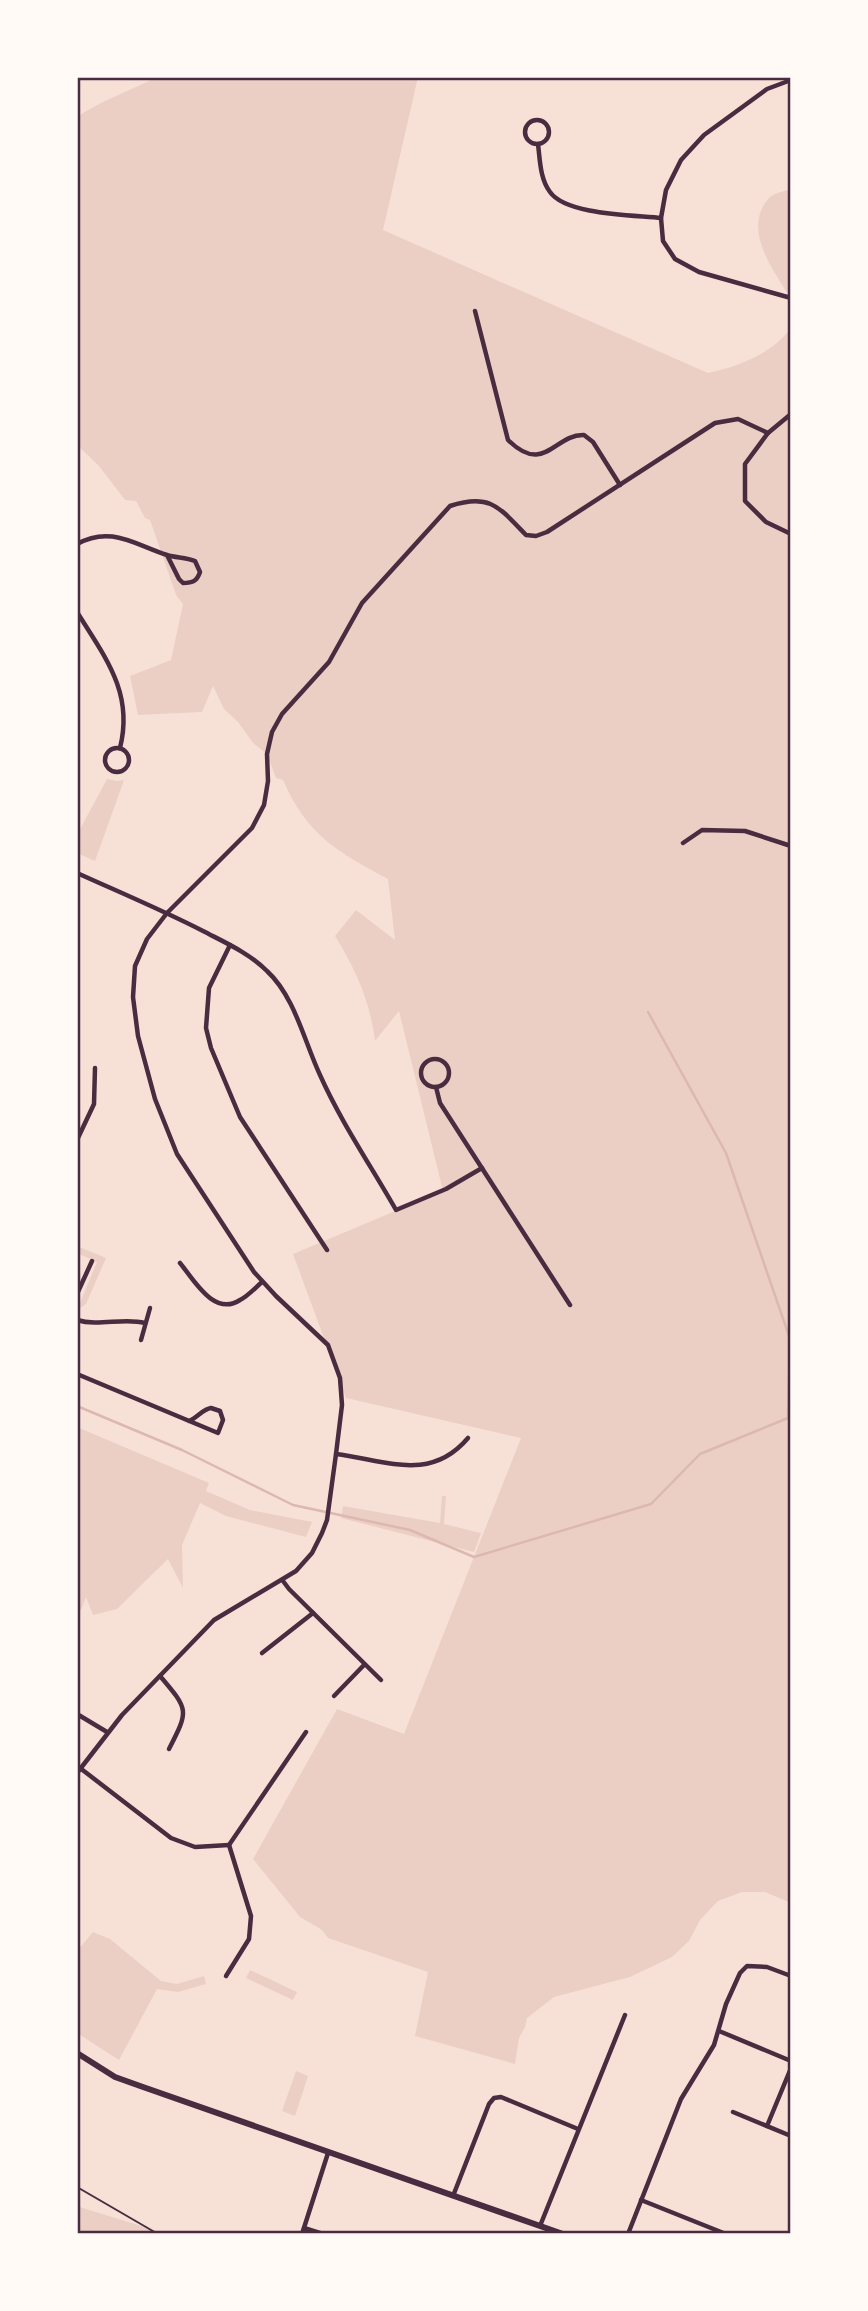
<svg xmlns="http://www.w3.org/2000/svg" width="868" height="2311" font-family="'PT Sans Narrow',sans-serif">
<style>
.green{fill:#ebcfc5}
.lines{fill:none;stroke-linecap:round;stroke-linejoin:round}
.stream{stroke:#dcb8b0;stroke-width:2.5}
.path{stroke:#4a2c40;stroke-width:2}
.minor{stroke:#4a2c40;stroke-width:4.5}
.secondary{stroke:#4a2c40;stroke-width:6}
.neatline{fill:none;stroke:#4a2c40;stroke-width:2.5}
</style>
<rect width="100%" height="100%" fill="#f7e1d7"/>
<g class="green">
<path d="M157 77H418L383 230 708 373C740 366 771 354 791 328V1903L765 1892H742L718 1901 700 1920 689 1941 672 1957 630 1977 554 1997 527 2018 525 2027 519 2038 515 2064 415 2036 428 1972 328 1938 322 1930 300 1917 253 1859 337 1709 404 1734 521 1438 346 1398 293 1254 443 1191 399 1011 375 1041C370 1001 356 970 335 936L356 910 395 940 388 879C336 851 307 835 283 780L276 778 267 754 253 743 238 722 224 709 213 686 202 712 138 715 130 676 171 660 183 604 176 595 150 520 145 518 136 501 125 500 99 466 77 445V117C102 100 130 91 157 77Z"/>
<path d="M791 189V299C774 271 740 228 770 197 775 193 785 191 791 189Z"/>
<path d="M107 779 117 781 124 780 95 861 77 853V835Z"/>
<path d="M77 1246 106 1258 86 1304 77 1310 97 1262 77 1253Z"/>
<path d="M77 1427 209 1483 206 1491 250 1510 312 1522 306 1537 226 1516 200 1503 182 1545 183 1588 168 1559 117 1609 93 1615 86 1597 81 1610 77 1608Z"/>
<path d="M442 1496H446L444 1524 481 1533 474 1552 341 1518 343 1506 440 1523Z"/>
<path d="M93 1932 110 1939 161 1981 177 1984 204 1976 206 1984 178 1992 157 1989 119 2060 77 2033V1951Z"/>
<path d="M250 1970 297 1992 293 2000 246 1978Z"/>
<path d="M296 2071 308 2076 295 2116 282 2111Z"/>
<path d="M77 2206 83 2208 167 2234H77Z"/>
</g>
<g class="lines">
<path class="stream" d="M77 1406 182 1450 293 1505 410 1530 474 1557 651 1504 700 1454 788 1418 790 1339 726 1153 648 1012"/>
<path class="path" d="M77 2187 158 2234"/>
<g class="minor">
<path d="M791 80 767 89 704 135 681 160 666 190 661 218 663 241 675 259 699 272 791 298"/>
<circle cx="537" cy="132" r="12"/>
<path d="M538 144C540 160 540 179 550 192 566 215 634 215 661 218"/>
<path d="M475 311 508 440C545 476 554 434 584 435L593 442 620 485"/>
<path d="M791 414 768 433 745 464V501L766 522 791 534"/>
<path d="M77 544C111 525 135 545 167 555 176 558 186 557 195 561L200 572C197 581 193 583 183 583L179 579 167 555"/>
<path d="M77 612C105 657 134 693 120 748"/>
<circle cx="117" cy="760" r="12"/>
<path d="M683 843 702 830 745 831 791 846"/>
<path d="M77 873C119 892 162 910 203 931 226 943 249 953 267 971 295 997 304 1041 320 1075 341 1122 371 1166 396 1210L446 1189 482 1168"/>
<path d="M230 945 209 988 206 1028 211 1048 240 1117 327 1250"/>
<circle cx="435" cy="1073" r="14"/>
<path d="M436 1087 440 1103 570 1305"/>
<path d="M77 1140 94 1104 95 1068"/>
<path d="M180 1263C194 1280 214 1317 240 1300 248 1296 255 1288 262 1282"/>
<path d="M77 1294 92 1261"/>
<path d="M77 1320C99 1327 123 1317 145 1323"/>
<path d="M141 1340 150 1308"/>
<path d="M77 1374 218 1433 223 1420 220 1411 211 1408C203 1409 198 1417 189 1421"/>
<path d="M336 1454C385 1460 430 1483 468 1438"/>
<path d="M283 1581 289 1589 381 1680"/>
<path d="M262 1653 313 1613"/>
<path d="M160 1676C189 1710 189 1710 169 1749"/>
<path d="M334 1696 364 1665"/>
<path d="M77 1714 107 1732"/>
<path d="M80 1768 171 1838 195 1847 229 1845"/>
<path d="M77 1773 122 1715 214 1620 296 1571 312 1553 322 1533 327 1520 336 1454 342 1405 340 1378 328 1345 276 1296 254 1272 177 1154 155 1099 138 1036 133 997 135 966 147 939 167 913 252 828 264 805 268 781 267 754 272 732 282 714 329 662 362 603 450 506C490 493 499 507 526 535L536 536 547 532 715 423 738 419 768 433"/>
<path d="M229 1845 306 1732"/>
<path d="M226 1976 249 1939 251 1916 229 1845"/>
<path d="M719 2031 791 2061"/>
<path d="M733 2112 791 2136"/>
<path d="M767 2126 791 2068"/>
<path d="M453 2196 489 2104 494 2098 501 2097 578 2129"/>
<path d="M641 2200 726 2234"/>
<path d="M540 2226 625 2015"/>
<path d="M304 2228 323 2234"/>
<path d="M302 2234 328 2153"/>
<path d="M628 2234 681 2099 714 2045 726 2004 740 1973 747 1966 767 1967 791 1976"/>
</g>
<path class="secondary" d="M77 2053 115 2077 143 2087 563 2234"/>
</g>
<rect width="868" height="2311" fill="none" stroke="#fffaf5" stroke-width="158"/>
<rect x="79" y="79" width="710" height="2153" class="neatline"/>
</svg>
